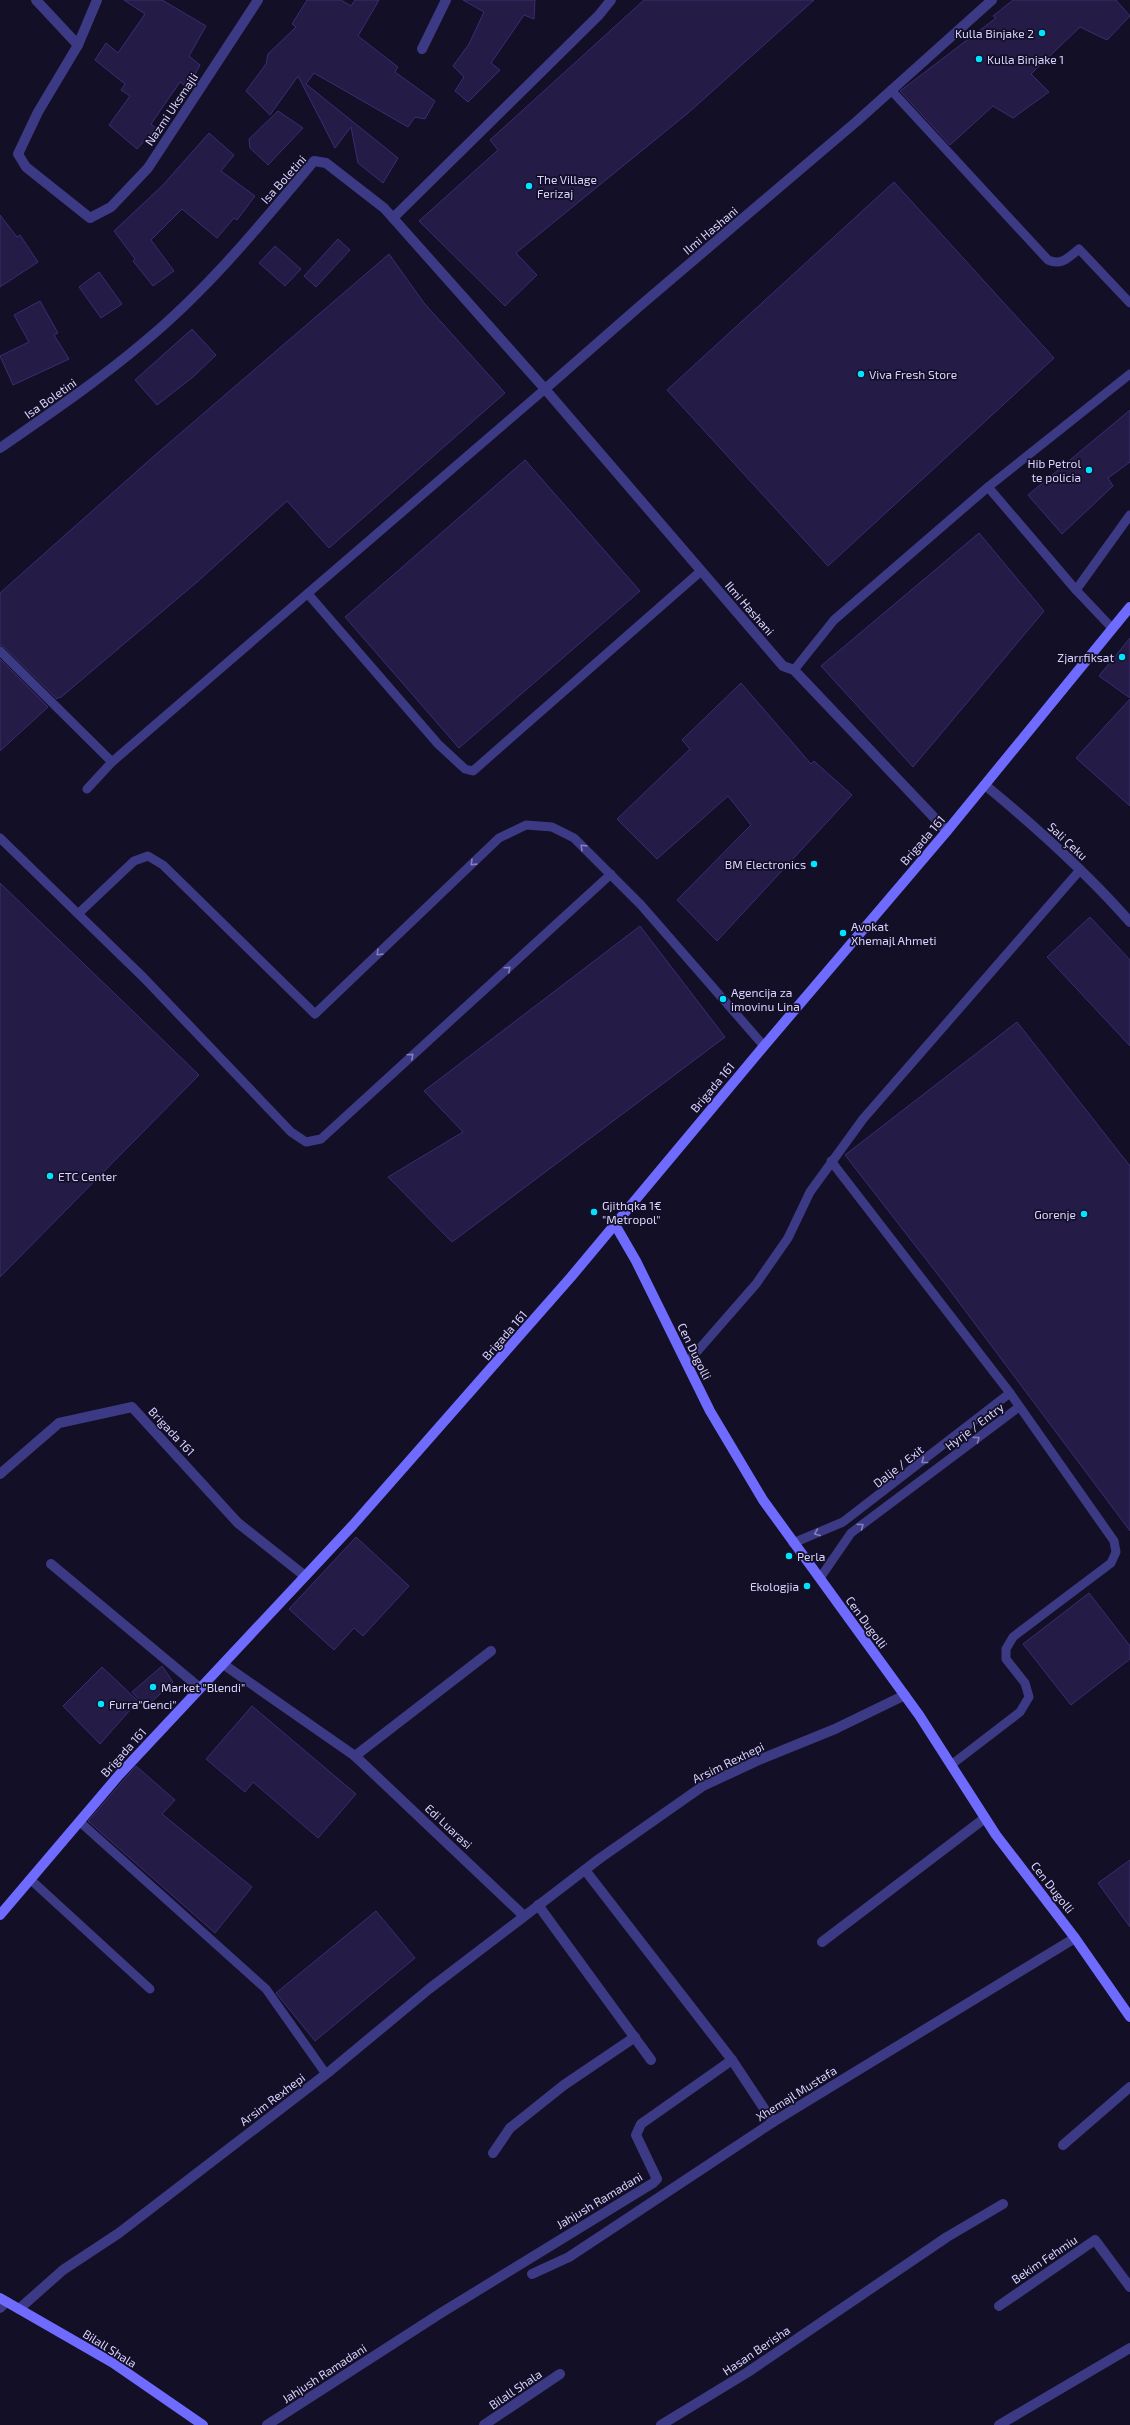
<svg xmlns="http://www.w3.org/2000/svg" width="1130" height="2425" font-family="'Exo 2',sans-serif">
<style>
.building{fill:#241b47;stroke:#3b2d73}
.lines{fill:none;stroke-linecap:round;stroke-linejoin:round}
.lane{stroke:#3d3a85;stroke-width:9}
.street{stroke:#3d3a85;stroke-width:10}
.secondary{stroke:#6f6bff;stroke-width:10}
.oneway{stroke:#837fbc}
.poi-dot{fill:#00e5ff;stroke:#130f26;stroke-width:1.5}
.labels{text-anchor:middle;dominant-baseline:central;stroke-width:3.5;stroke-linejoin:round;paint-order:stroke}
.poi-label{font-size:12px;fill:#d9d4ff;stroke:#130f26;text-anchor:start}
.street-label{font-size:12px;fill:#d9d4ff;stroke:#130f26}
</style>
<rect width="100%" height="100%" fill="#130f26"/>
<g class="building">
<path d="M124 0H162L206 26 189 56 200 65 188 88 180 82 151 124 156 128 137 149 109 125 130 96 121 90 125 84 95 60 106 43 118 53 145 14Z"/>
<path d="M307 0H341L351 6 355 0H379L358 36 398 67 395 72 435 101 425 119 415 117 408 127 314 73 306 84 398 158 383 183 358 163 351 127 335 148 298 76 270 115 246 91 266 64 268 54 296 27 292 24Z"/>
<path d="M463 0H535L534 19 524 15 491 63 500 70 468 102 455 91 464 77 453 66 469 44 484 12Z"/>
<path d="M644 0H814L688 113 516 253 537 275 505 306 419 221 498 150 490 140Z"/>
<path d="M1013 0H1116L1130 16 1107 40 1080 27 1031 74 1049 92 1013 118 993 106 950 145 900 91 996 18 993 16Z"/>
<path d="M278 111 303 128 268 165 250 148 249 139Z"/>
<path d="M209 133 234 155 221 171 255 196 237 220 234 218 217 238 182 209 151 240 174 271 153 286 133 261 135 259 114 231 163 185Z"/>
<path d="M894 182 1054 358 828 566 667 390Z"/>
<path d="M0 215 17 237 20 235 38 262 0 287Z"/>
<path d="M338 239 350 250 316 287 304 276Z"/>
<path d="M275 246 301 269 285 286 259 263Z"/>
<path d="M389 254 424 303 505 393 329 548 287 501 197 582 60 698 59 697 57 699 4 647 0 645V593L154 456Z"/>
<path d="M99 272 122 304 101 318 79 287Z"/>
<path d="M40 301 58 333 54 335 69 359 13 385 0 356 29 342 14 315Z"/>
<path d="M192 329 216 355 193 377 157 405 135 380Z"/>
<path d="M1130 410V462L1108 478 1113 486 1062 534 1028 495Z"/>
<path d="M525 460 640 591 459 748 345 617Z"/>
<path d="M979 533 1044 611 913 767 821 666Z"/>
<path d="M1130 638V698L1099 676Z"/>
<path d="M0 659 48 707 0 751Z"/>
<path d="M741 683 811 764 814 761 852 795 717 941 677 900 751 825 728 796 657 859 617 819 690 749 682 740Z"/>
<path d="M1130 699V806L1076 758Z"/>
<path d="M0 883 199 1075 0 1277Z"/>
<path d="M1090 917 1130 960V1046L1047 957Z"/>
<path d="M640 926 725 1037 452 1242 388 1177 463 1132 424 1091Z"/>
<path d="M1017 1022 1130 1166V1531L946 1285 845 1155Z"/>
<path d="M356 1537 409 1586 363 1636 354 1628 334 1650 289 1609Z"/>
<path d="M1089 1593 1130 1646V1659L1071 1705 1023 1644Z"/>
<path d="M162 1666 173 1682 146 1707 132 1692Z"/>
<path d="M102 1667 138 1701 100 1744 63 1706Z"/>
<path d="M252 1706 356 1794 318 1838 253 1782 245 1792 206 1759Z"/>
<path d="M136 1766 175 1800 162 1814 252 1887 215 1933 88 1821Z"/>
<path d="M1130 1860V1927L1098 1883Z"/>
<path d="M376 1911 415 1958 315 2041 276 1993Z"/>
</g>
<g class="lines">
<g class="lane">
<path d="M891 90 1048 260C1062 266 1069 257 1079 249L1130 303"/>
<path d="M988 487 1076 590 1112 628"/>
<path d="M1076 590 1130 515"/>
<path d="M308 594 438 744 465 769 473 771 701 571"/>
<path d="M0 651 112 762"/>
<path d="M794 670 834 620 988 487 1130 374"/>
<path d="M87 789 112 762 545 389"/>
<path d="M0 838 144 978 291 1132 306 1142 321 1139 611 874"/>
<path d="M79 913 134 861 148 856 163 865 315 1014 499 838 526 825 552 827 574 838 641 905 764 1046"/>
<path d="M831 1161 1010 1393 1114 1541 1116 1552 1111 1563 1013 1637 1006 1649V1659L1025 1683 1029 1697 1020 1712 951 1765"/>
<path d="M687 1363 756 1284 788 1238 810 1192 863 1119 1080 870"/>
<path d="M793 1543 843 1522 1010 1393"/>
<path d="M820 1578 851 1533 1019 1407"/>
<path d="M80 1822 266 1989 326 2074"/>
<path d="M31 1880 150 1989"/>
</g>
<g class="street">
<path d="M36 0 78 45"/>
<path d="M97 0 78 45 38 112 18 154 26 167 90 218 111 207 148 168 258 0"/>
<path d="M422 49 446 0"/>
<path d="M393 218 545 389 783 666 794 670 947 831"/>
<path d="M545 389 641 305 856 122 992 0"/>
<path d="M0 448C49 414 98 381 144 342 208 289 261 224 314 161L326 163 384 208 393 218 599 15 611 0"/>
<path d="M985 785C1036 827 1086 872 1130 922"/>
<path d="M0 1474 59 1423 132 1407 238 1523 305 1576"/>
<path d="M51 1564 200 1688"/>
<path d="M223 1664 355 1756 491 1651"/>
<path d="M355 1756 524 1916"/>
<path d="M538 1905 651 2060"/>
<path d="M822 1942 985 1818"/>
<path d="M732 2060 773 2122"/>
<path d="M1063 2145 1130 2087"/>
<path d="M493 2153 510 2128 564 2085 635 2037"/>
<path d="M532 2274 569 2257 773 2122 1075 1938"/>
<path d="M999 2306 1095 2240 1130 2287"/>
<path d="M0 2308 6 2302"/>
<path d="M19 2309 63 2270 119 2233 330 2071 429 1989 509 1928 599 1859 703 1786 761 1759 835 1729 905 1695"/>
<path d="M267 2425 441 2313 653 2183 657 2179 636 2135 641 2124 732 2060 585 1870"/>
<path d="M484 2425 560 2374"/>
<path d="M661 2425 748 2372 947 2237 1003 2204"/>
<path d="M999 2425 1130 2348"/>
</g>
<g class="secondary">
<path d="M614 1223 636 1261 710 1411 763 1500 919 1715 996 1835 1075 1938 1130 2017"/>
<path d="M0 1915 119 1775 353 1525 571 1277 764 1046 947 831 1130 607"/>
<path d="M0 2298 113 2363 203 2425"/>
</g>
</g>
<defs><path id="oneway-chevron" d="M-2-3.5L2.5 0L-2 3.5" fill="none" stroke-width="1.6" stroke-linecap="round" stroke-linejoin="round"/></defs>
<g class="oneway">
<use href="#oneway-chevron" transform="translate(583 847) rotate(-136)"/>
<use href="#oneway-chevron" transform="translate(473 863) rotate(136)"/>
<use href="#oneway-chevron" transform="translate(379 953) rotate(136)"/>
<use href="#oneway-chevron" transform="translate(508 969) rotate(-42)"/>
<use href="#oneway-chevron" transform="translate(411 1056) rotate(-42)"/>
<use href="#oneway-chevron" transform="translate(977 1439) rotate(-37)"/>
<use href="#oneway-chevron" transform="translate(924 1461) rotate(142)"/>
<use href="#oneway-chevron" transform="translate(861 1526) rotate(-37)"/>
<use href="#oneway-chevron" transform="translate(817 1533) rotate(158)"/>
</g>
<g class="poi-dot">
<circle cx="1042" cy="33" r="4"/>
<circle cx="979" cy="59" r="4"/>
<circle cx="529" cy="186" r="4"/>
<circle cx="861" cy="374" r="4"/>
<circle cx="1089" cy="470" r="4"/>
<circle cx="1122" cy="657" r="4"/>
<circle cx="814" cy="864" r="4"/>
<circle cx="843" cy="933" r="4"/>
<circle cx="723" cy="999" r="4"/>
<circle cx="50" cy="1176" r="4"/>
<circle cx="594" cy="1212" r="4"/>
<circle cx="1084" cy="1214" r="4"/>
<circle cx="789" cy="1556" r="4"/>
<circle cx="807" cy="1586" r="4"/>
<circle cx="153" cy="1687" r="4"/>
<circle cx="101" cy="1704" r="4"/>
</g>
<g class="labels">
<g class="poi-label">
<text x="1034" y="33" text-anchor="end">Kulla Binjake 2</text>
<text x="987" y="59">Kulla Binjake 1</text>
<text x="537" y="179">The Village<tspan x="537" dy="14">Ferizaj</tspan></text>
<text x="869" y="374">Viva Fresh Store</text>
<text x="1081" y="463" text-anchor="end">Hib Petrol<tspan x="1081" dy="14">te policia</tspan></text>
<text x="1114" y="657" text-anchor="end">Zjarrfiksat</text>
<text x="806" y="864" text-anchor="end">BM Electronics</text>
<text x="851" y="926">Avokat<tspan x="851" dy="14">Xhemajl Ahmeti</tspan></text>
<text x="731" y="992">Agencija za<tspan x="731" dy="14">imovinu Lina</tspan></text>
<text x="58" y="1176">ETC Center</text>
<text x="602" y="1205">Gjithqka 1€<tspan x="602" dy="14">"Metropol"</tspan></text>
<text x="1076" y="1214" text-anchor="end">Gorenje</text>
<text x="797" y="1556">Perla</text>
<text x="799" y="1586" text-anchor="end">Ekologjia</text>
<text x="161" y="1687">Market "Blendi"</text>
<text x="109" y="1704">Furra"Genci"</text>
</g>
<g class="street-label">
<text transform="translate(171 109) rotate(-56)">Nazmi Uksmajli</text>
<text transform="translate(283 179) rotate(-48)">Isa Boletini</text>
<text transform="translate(710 230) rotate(-40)">Ilmi Hashani</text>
<text transform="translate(50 398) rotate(-35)">Isa Boletini</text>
<text transform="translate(750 608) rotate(49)">Ilmi Hashani</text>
<text transform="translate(922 840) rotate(-49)">Brigada 161</text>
<text transform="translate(1068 841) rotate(43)">Sali Çeku</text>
<text transform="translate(712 1087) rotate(-50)">Brigada 161</text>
<text transform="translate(504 1335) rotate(-49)">Brigada 161</text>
<text transform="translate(695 1351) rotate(64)">Cen Dugolli</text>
<text transform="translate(974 1426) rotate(-37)">Hyrje / Entry</text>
<text transform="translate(172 1431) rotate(47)">Brigada 161</text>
<text transform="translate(898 1466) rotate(-38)">Dalje / Exit</text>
<text transform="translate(867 1622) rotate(54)">Cen Dugolli</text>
<text transform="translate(123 1752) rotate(-48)">Brigada 161</text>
<text transform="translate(728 1762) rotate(-26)">Arsim Rexhepi</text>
<text transform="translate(449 1826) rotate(43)">Edi Luarasi</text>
<text transform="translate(1053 1887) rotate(52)">Cen Dugolli</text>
<text transform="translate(796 2093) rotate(-32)">Xhemajl Mustafa</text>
<text transform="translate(272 2099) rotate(-37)">Arsim Rexhepi</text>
<text transform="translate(599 2200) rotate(-31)">Jahjush Ramadani</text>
<text transform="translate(1044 2259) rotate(-34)">Bekim Fehmiu</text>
<text transform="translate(110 2348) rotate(32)">Bilall Shala</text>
<text transform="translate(756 2350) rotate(-34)">Hasan Berisha</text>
<text transform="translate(324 2373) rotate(-33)">Jahjush Ramadani</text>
<text transform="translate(515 2389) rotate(-34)">Bilall Shala</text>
</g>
</g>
</svg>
